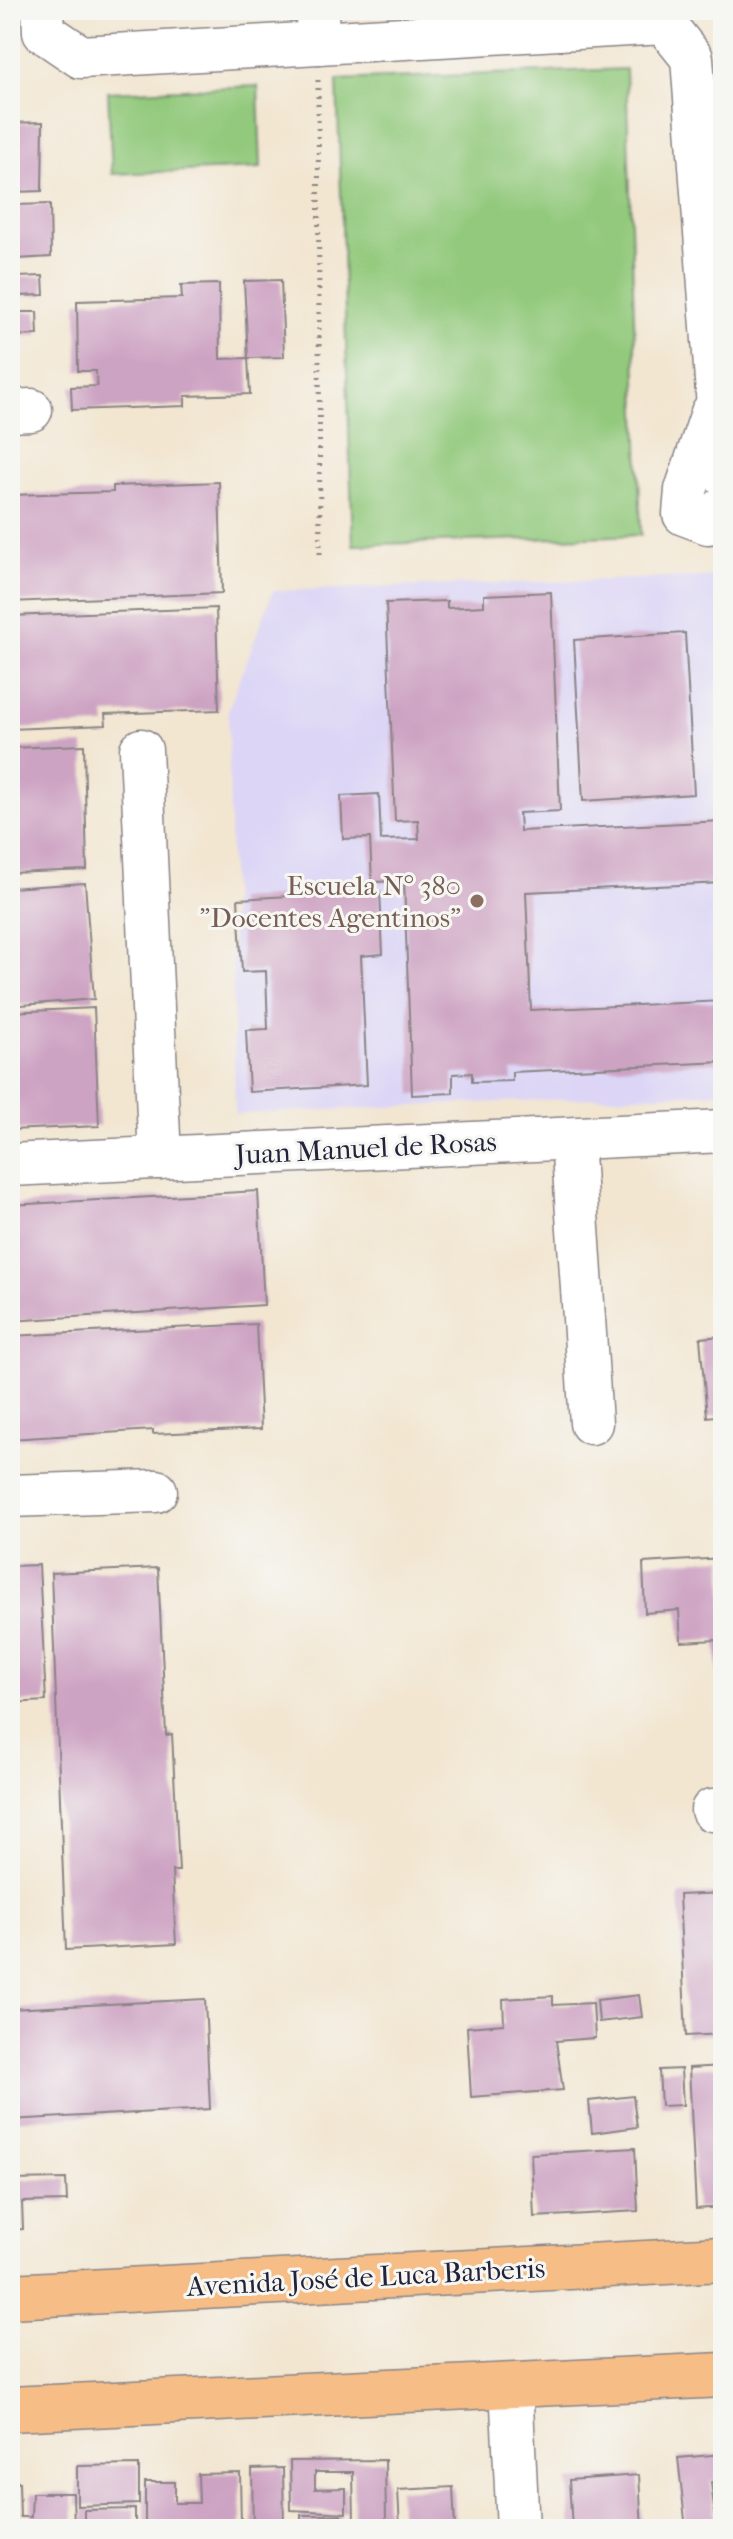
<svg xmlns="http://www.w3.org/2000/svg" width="733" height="2539" font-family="'IM FELL French Canon',serif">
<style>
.built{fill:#dcd5f6}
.green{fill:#92c97b;stroke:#5a765b;stroke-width:2}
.building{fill:#cda3c3}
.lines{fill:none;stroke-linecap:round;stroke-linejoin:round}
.minor-casing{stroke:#8a8486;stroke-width:45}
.major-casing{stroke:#8a8486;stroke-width:47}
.path{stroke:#8a8486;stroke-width:5;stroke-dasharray:2 6;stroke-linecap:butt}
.minor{stroke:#fff;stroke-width:42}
.major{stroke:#f6be86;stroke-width:44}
.education-dot{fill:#8d6e63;stroke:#f6f6f2;stroke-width:3}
.labels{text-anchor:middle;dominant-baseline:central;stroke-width:6;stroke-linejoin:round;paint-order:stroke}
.education-label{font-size:28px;fill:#785e54;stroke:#f6f6f2;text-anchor:end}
.street-label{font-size:28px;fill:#22223b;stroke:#f6f6f2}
</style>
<rect width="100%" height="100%" fill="#f6f6f2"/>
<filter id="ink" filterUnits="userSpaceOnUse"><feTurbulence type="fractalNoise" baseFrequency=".0125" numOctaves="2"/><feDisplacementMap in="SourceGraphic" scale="16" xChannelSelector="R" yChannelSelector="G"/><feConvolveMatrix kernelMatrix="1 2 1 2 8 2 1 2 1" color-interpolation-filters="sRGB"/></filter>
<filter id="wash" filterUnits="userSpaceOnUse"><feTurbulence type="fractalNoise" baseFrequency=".006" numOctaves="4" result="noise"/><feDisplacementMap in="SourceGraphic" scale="32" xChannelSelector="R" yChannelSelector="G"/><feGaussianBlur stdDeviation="1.8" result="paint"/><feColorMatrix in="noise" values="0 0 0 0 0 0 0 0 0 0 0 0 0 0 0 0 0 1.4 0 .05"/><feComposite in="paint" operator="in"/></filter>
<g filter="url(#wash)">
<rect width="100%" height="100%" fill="#f2e6d1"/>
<path class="built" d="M723 576V1092L235 1114 228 710 273 591Z"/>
<g class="green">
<path d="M626 69 641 535 353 545 337 80Z"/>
<path d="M258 86 261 168 112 174 108 92Z"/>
</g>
<g id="blocks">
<g class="building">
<path d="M43 122 42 191 15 192V205L50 204 51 257 17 259V277L43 276 44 295 18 296V312H37L38 335 10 336V123Z"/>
<path d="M281 280 284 357 248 358 244 281Z"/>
<path d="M219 284 220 359 248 358 250 394 185 396V406L72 410 71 387 97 386 96 371H78L77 301 182 298 181 285Z"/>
<path d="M219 482 222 593 10 602V495L113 492V486Z"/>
<path d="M551 592 560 811 519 813 520 831 723 821V883L526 892 531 1010 723 1001V1062L512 1072V1081L472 1082V1073L453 1074V1093L412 1095 404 881 372 882 370 838 343 839 341 796 379 794 381 840 419 839 418 820 395 821 386 603 447 601V608L484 606V595Z"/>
<path d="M216 608 219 710 105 714 106 725 10 729V616Z"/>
<path d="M685 633 694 794 583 801 574 640Z"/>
<path d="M84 745 87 870 10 873V748Z"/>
<path d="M85 883 94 999 10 1006V888Z"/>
<path d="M380 891 383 954 361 956 367 1085 249 1092 246 1030 268 1029 266 971 242 972 238 899Z"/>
<path d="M94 1008 99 1126 10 1130V1012Z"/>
<path d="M258 1191 264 1305 10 1321V1205Z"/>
<path d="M256 1324 261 1429 153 1434V1430L10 1439V1336Z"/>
<path d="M723 1336V1415L707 1417 700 1338Z"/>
<path d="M723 1558V1688H719L716 1640 681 1642 679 1610 645 1613 643 1563Z"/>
<path d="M39 1565 46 1701 10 1703V1566Z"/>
<path d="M158 1568 166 1735 172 1734 179 1871H172L176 1944 66 1950 51 1573Z"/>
<path d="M723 1893V2034L686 2036 679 1895Z"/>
<path d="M639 1995 642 2017 599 2022 597 2000Z"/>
<path d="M553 1996V2005L593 2003 595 2038 556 2041 563 2090 471 2097 467 2027 504 2024 503 1999Z"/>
<path d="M205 1999 210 2109 10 2120V2009Z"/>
<path d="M723 2066V2207L696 2209 689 2068Z"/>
<path d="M681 2069 683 2105 661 2106 659 2070Z"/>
<path d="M633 2096 637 2127 592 2133 589 2101Z"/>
<path d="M635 2148 638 2211 534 2217 531 2154Z"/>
<path d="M66 2179 67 2201 22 2202 23 2229 10 2230V2180Z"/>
<path d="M723 2454V2480L711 2482 716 2525H723V2529H686L678 2458Z"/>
<path d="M385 2460 386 2520 354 2521 353 2472H315V2489L346 2488V2513L291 2510 290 2461Z"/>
<path d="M139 2465V2504L77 2506V2466Z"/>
<path d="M283 2468 284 2527H253L252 2469Z"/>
<path d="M240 2473 241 2527 145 2529V2482H175V2503H199L198 2474Z"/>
<path d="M639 2475 642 2529H572L569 2480Z"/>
<path d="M10 2482H19L20 2517H31L32 2493H73L74 2529H10Z"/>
<path d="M453 2487 455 2529H400L398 2490Z"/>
<path d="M135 2509V2529H84V2510Z"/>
<rect x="301" y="2515" width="40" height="14"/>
</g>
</g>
</g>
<g filter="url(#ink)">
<use href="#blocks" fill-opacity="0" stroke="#8a8486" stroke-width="2"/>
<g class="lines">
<defs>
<g id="minor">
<path d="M43 10 44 32 81 57 318 43"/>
<path d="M317 10 318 43 664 23 692 58 723 474"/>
<path d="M10 411 31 410"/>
<path d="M712 413 686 490 684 514 708 523 723 508"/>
<path d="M141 750 160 1158"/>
<path d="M572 1139 591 1423"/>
<path d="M10 1165 723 1131"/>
<path d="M10 1496 156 1491"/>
<path d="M712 1810H723"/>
<path d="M511 2385 518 2529"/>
</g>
<g id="major">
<path d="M10 2296 723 2259"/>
<path d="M10 2409 723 2375"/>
</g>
</defs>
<use href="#minor" class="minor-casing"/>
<use href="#major" class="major-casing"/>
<path class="path" d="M318 80 320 558"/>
<use href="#minor" class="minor"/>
<use href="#major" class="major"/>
</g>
</g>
<circle class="education-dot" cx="477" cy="901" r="8"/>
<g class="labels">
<g class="education-label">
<text x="461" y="885">Escuela N° 380<tspan x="461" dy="32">"Docentes Agentinos"</tspan></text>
</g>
<g class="street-label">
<text transform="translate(366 1148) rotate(-3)">Juan Manuel de Rosas</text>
<text transform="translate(366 2277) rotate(-3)">Avenida José de Luca Barberis</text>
</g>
</g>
<rect width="733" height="2539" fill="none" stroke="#f6f6f2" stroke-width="40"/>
</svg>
